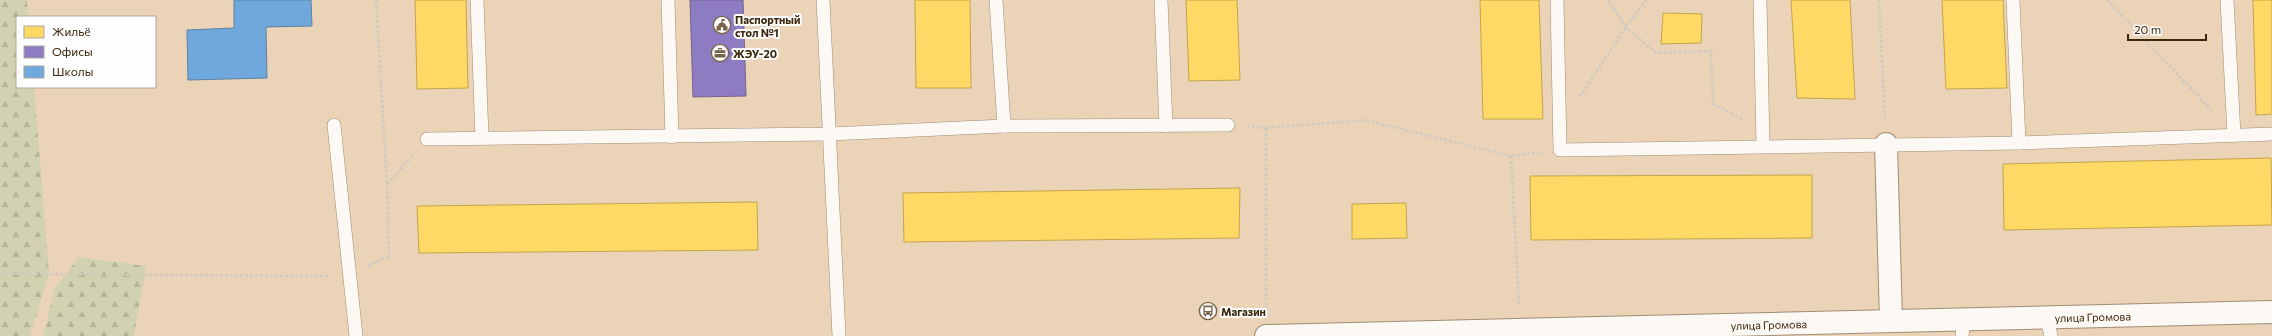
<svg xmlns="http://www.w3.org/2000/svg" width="2272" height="336" font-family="Commissioner,sans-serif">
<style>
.forest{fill:url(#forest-firs)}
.homes{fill:#ffd966;stroke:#c4a44b}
.offices{fill:#8e7cc3;stroke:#75628c}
.schools{fill:#6fa8dc;stroke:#5f819e}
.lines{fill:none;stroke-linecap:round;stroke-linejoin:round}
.service-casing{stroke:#a08d73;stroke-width:14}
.minor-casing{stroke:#a08d73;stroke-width:24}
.tertiary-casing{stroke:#a08d73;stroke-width:24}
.path{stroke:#d0cac1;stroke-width:2.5;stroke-dasharray:3 2;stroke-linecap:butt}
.service{stroke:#fcf8f4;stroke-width:13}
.minor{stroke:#fcf8f4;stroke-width:22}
.tertiary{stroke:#fcf8f4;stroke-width:22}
.labels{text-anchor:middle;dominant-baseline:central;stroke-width:4;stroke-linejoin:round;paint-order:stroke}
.poi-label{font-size:11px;font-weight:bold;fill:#3b270c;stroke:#fdfdfd;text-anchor:start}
.street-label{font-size:11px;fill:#3b270c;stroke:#fdfdfd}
</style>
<defs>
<pattern id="forest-firs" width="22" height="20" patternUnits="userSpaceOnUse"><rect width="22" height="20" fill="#d1d2b1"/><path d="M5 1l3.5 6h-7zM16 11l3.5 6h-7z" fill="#b4b497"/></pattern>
</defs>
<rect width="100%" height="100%" fill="#ead3b7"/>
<g class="forest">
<path d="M0 0H27L28 17H17V87H34L49 273 30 336H0Z"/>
<path d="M79 257 146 266 134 336H43L55 288Z"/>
</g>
<g class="homes">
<path d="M415 0H466L468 88 417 89Z"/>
<path d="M915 0H970L971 88H916Z"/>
<path d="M1186 0H1237L1240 80 1189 81Z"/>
<path d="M1480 0H1539L1543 119H1483Z"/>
<path d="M1791 0H1850L1855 99 1797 98Z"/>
<path d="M1942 0H2003L2007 88 1946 89Z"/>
<path d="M2253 0H2272V114L2256 115Z"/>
<path d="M1663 13 1702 14 1701 43 1661 44Z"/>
<path d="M2271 158 2272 225 2004 230 2003 164Z"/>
<path d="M1812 175V238L1531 240 1530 176Z"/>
<path d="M1240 188 1239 238 904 242 903 193Z"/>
<path d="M757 202 758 250 419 253 417 206Z"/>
<path d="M1406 203 1407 238 1352 239V204Z"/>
</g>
<path class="offices" d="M690 0H743L746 96 693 97Z"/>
<path class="schools" d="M234 0H311L312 26 266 27 267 78 188 80 187 30 234 28Z"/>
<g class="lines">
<defs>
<g id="service">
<path d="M477 0 482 138"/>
<path d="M668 0 672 137"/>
<path d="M823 0 839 336"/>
<path d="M996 0 1004 126"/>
<path d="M1161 0 1166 126"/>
<path d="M1557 0 1560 150 2019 143 2272 134"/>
<path d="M1760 0 1763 146"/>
<path d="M2013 0 2019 143"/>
<path d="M2227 0 2234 135"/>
<path d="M334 125 356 336"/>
<path d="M427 139 830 134 1004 126 1228 125"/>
<path d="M2047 319 2051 336"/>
<path d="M1962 336 1964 319"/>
</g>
<path id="minor" d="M1886 144 1891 321"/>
<g id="tertiary">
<path id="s1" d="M1266 336 2272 312"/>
</g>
</defs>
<use href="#service" class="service-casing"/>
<use href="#minor" class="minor-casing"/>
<use href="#tertiary" class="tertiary-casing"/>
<g class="path">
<path d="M376 0 387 185"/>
<path d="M1608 0 1626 27 1656 53 1711 51 1713 104 1743 119"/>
<path d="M1879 0 1885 121"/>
<path d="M2107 0 2212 111"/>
<path d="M1580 97 1626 27 1646 0"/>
<path d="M1247 126 1266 128 1365 120 1511 156 1541 152"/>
<path d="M1266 128V311"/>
<path d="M1511 156 1519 305"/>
<path d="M368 266 389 256 387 185 414 154"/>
<path d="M0 274 329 276"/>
</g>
<use href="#service" class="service"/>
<use href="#minor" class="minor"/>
<use href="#tertiary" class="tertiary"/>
</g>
<defs>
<symbol id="civic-ring" viewBox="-11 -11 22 22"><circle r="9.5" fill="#fdfdfd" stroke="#786348" stroke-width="1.5"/><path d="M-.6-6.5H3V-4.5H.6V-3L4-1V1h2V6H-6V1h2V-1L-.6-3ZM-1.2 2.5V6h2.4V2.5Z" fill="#786348"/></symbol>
<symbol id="office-ring" viewBox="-11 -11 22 22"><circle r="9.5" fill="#fdfdfd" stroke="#786348" stroke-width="1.5"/><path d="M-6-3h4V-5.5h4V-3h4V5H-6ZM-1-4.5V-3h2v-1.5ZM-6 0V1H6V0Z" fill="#786348"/></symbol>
<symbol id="bus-ring" viewBox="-11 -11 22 22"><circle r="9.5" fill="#fdfdfd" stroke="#786348" stroke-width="1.5"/><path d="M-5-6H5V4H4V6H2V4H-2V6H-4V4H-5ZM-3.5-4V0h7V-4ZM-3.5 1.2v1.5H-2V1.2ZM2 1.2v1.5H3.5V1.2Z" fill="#786348"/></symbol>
</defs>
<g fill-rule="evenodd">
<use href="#civic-ring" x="712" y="15" width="20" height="20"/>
<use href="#office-ring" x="710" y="43" width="20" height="20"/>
<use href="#bus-ring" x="1198" y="301" width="20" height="20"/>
</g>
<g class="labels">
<g class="poi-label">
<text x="735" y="19">Паспортный<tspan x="735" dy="13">стол №1</tspan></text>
<text x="733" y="53">ЖЭУ-20</text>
<text x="1221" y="311">Магазин</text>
</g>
<g class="street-label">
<text stroke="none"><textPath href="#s1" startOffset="827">улица Громова</textPath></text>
<text stroke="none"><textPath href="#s1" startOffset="503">улица Громова</textPath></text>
</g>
</g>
<rect x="16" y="16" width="140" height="72" fill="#fdfdfd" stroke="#afa79d"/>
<rect x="24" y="26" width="20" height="12" fill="#ffd966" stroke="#afa79d"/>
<text x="52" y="36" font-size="12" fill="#3b270c">Жильё</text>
<rect x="24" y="46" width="20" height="12" fill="#8e7cc3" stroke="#afa79d"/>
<text x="52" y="56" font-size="12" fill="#3b270c">Офисы</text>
<rect x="24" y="66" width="20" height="12" fill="#6fa8dc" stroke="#afa79d"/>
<text x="52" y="76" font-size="12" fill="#3b270c">Школы</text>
<path d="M2128 34v6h78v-6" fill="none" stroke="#3b270c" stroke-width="2"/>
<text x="2134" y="34" font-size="12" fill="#3b270c" stroke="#fdfdfd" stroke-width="3" paint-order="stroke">20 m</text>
</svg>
